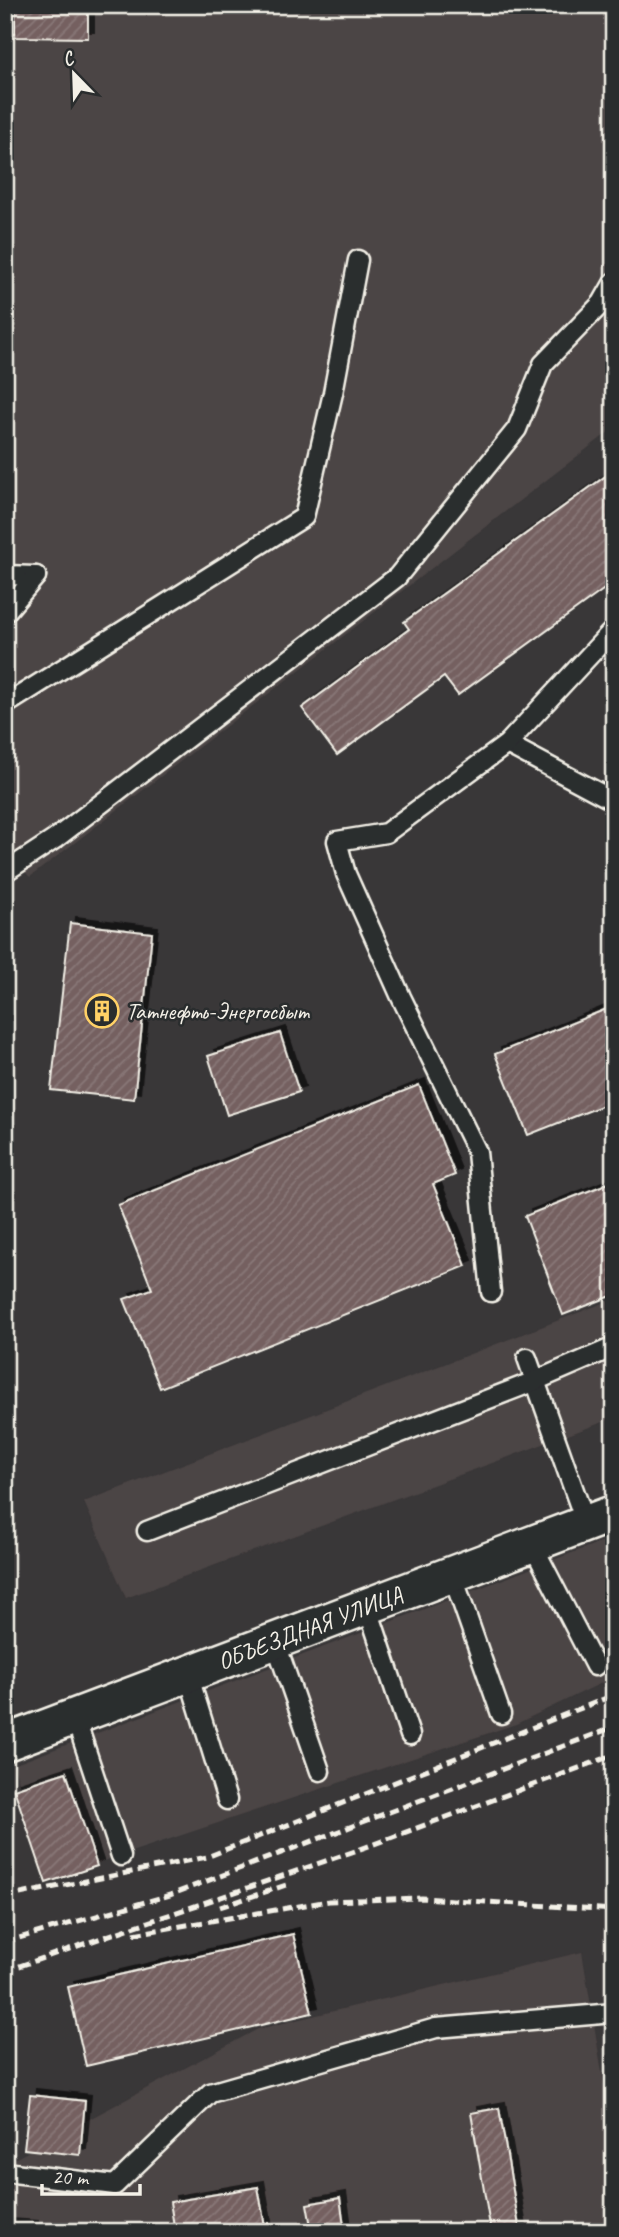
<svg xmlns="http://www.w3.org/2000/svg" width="619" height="2237" font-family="Caveat,sans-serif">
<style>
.built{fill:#4b4444}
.building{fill:url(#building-hatch);stroke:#f4f1e8;stroke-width:2;filter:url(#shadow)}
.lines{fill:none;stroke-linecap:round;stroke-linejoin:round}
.lane-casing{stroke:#f4f1e8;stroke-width:23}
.street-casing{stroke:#f4f1e8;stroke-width:40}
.lane{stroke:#2a2d2e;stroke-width:18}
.street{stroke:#2a2d2e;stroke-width:35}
.rail{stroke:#f4f1e8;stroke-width:5;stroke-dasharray:10 5;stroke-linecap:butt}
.labels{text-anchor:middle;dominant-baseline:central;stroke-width:5;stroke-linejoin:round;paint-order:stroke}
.poi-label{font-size:24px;fill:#f4f1e8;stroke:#2a2d2e;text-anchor:start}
.street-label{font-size:24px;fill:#f4f1e8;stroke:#2a2d2e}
</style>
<defs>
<pattern id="building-hatch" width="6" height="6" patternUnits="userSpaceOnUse" patternTransform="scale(1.75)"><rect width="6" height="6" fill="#756161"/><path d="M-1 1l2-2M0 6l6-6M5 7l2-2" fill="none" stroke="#897878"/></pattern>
<filter id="shadow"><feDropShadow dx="6" dy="-6" stdDeviation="0" flood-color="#0009"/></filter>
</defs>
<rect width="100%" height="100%" fill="#393738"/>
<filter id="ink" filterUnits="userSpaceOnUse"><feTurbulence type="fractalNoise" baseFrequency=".0143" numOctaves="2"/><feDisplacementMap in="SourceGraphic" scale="14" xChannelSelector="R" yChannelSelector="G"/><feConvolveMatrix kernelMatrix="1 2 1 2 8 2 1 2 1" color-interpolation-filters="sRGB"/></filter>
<g filter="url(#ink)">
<g class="built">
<path d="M5 5H614V428L30 877 5 851Z"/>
<path d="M614 1299V1418L126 1598 84 1502Z"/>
<path d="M614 1537V1677L516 1724 53 1878 13 1765Z"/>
<path d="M582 1952 614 2145V2232H5V2164L258 2029Z"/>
</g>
<g class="building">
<path d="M15 5H88V38L15 37Z"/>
<path d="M614 470V582L458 695 444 677 337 755 302 708 409 629 404 622Z"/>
<path d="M70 923 152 933 134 1099 51 1090Z"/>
<path d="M614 1006V1101L528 1135 495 1054Z"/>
<path d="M280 1033 299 1092 227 1115 208 1056Z"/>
<path d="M419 1085 455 1175 433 1184 466 1266 160 1388 124 1299 152 1289 118 1205Z"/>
<path d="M614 1181V1295L563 1315 525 1216Z"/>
<path d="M66 1772 97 1866 46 1883 14 1789Z"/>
<path d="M293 1934 312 2013 86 2066 68 1987Z"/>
<path d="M30 2095 85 2101 80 2155 24 2149Z"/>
<path d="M499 2108 520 2232H491L471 2113Z"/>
<path d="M258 2187 266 2232H175L170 2202Z"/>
<path d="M340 2198 345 2232H312L307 2204Z"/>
<path d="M5 2225 32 2227V2232H5Z"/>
</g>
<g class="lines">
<defs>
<g id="lane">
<path d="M5 575 36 576"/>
<path d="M5 613 36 576"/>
<path d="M5 705 304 517 333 393 358 260"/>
<path d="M507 744 614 801"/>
<path d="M5 872 55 839 397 577 517 429 543 364 602 303 614 282"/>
<path d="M491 1292 477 1152 401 997 346 874 337 841 386 833 507 744 614 629"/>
<path d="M527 1358 586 1524"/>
<path d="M147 1531 535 1381 614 1347"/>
<path d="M532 1544 595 1666"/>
<path d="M452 1574 501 1714"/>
<path d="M367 1606 410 1735"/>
<path d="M275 1641 320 1771"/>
<path d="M188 1674 227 1800"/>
<path d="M75 1717 121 1856"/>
<path d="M5 2172 115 2185 210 2093 436 2028 614 2013"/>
</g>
<g id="street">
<path id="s1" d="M5 1743 614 1513"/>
</g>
</defs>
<use href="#lane" class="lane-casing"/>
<use href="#street" class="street-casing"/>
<use href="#lane" class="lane"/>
<use href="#street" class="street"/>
<g class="rail">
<path d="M5 1897 207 1857 614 1695"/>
<path d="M220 1907 286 1885"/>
<path d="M134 1934 329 1901 422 1898 614 1910"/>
<path d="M5 1942 170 1895 614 1727"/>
<path d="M5 1971 355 1851 614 1755"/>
</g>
</g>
</g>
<defs>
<symbol id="building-ring" viewBox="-11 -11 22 22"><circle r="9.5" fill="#2a2d2e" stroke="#ffd166" stroke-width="1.5"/><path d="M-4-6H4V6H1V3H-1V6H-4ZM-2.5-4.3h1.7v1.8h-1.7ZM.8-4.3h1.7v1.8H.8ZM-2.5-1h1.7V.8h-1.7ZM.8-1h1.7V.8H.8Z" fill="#ffd166"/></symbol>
</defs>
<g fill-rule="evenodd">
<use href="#building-ring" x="83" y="992" width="38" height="38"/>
</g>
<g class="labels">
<g class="poi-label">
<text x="126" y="1011">Татнефть-Энергосбыт</text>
</g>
<g class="street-label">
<text stroke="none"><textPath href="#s1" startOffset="326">ОБЪЕЗДНАЯ УЛИЦА</textPath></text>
</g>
</g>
<rect width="619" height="2237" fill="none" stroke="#2a2d2e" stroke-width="28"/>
<rect x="14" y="14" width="591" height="2209" fill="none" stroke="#f4f1e8" stroke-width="2.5" filter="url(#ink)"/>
<g transform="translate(74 74) rotate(337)" stroke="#2a2d2e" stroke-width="5" paint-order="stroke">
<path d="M0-5L12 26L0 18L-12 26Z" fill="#f4f1e8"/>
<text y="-10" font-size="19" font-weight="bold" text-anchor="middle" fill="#f4f1e8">С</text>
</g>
<path d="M42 2184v10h98v-10" fill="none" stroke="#f4f1e8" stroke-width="3.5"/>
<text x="52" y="2184" font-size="21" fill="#f4f1e8" stroke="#2a2d2e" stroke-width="5" paint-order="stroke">20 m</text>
</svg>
